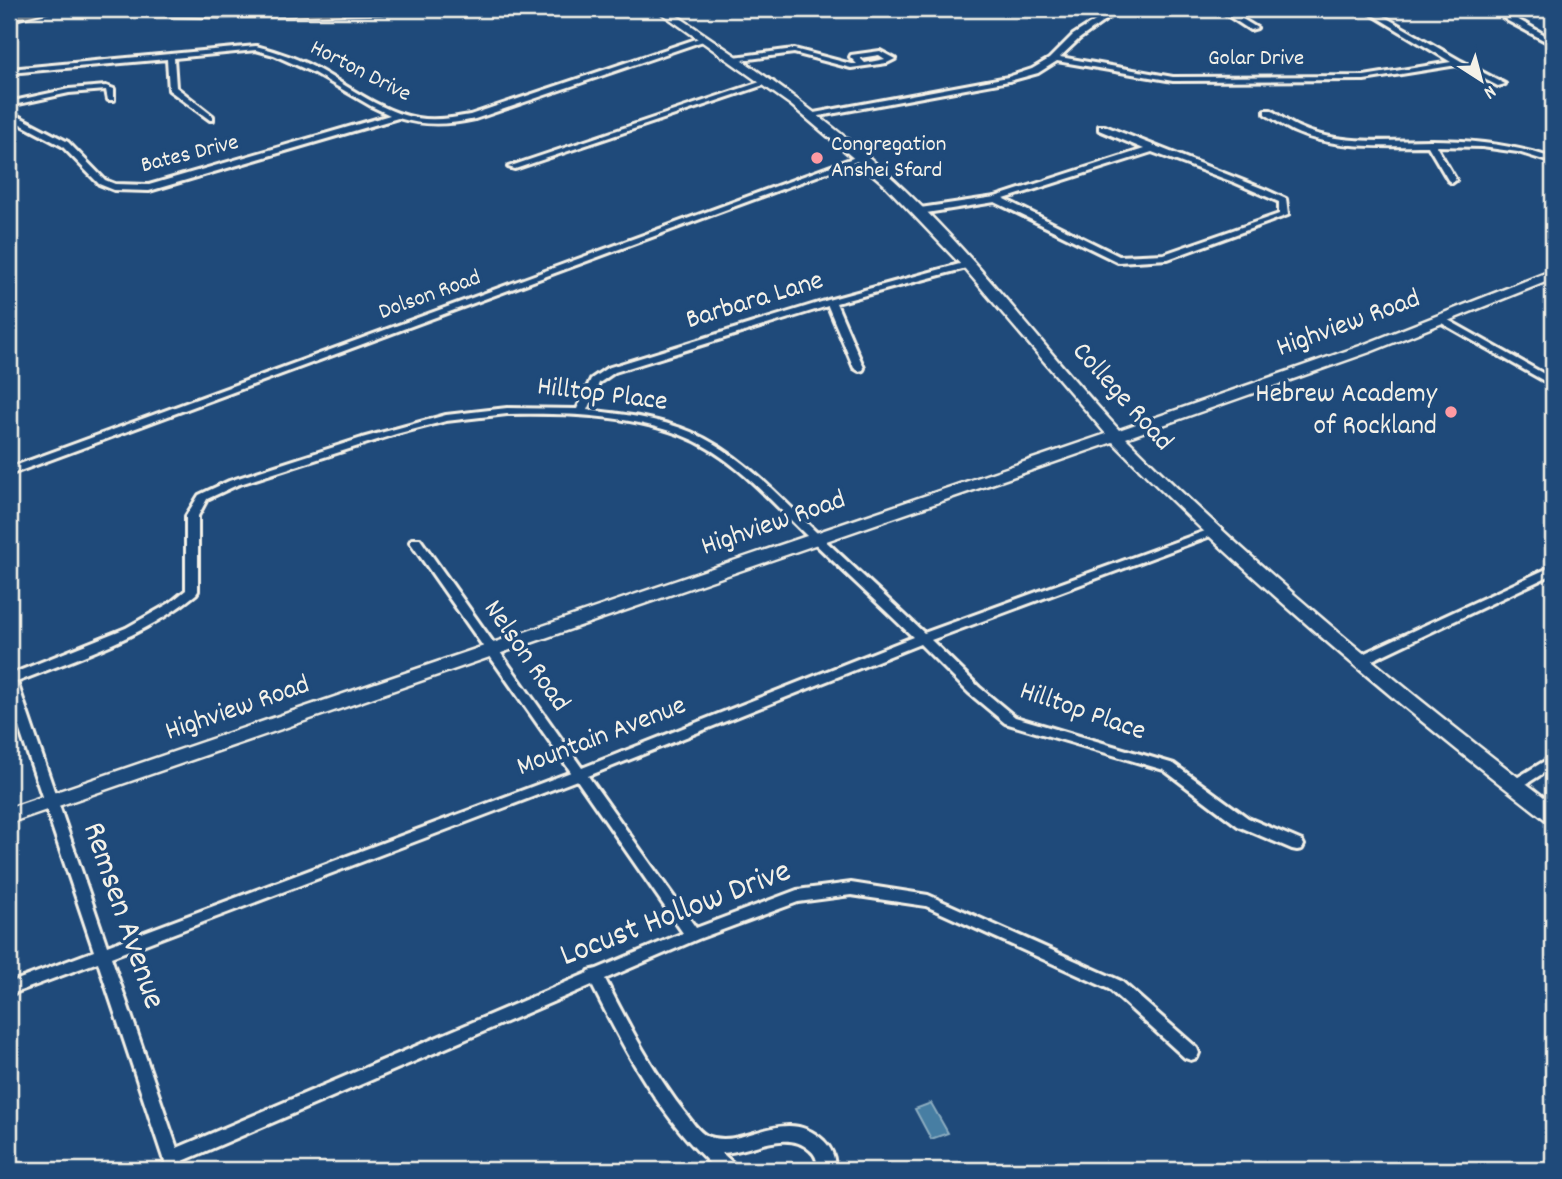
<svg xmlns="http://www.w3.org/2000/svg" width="1562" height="1179" font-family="Dekko,sans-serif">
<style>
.water{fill:#477ea3;stroke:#8cacbf;stroke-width:2}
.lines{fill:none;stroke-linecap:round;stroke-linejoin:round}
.street-casing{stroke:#f4f1e8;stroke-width:6}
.secondary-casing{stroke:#f4f1e8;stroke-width:5}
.primary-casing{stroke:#f4f1e8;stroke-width:5}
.highway-casing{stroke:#f4f1e8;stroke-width:5}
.street{fill:#1f4a7a;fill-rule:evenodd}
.secondary{fill:#1f4a7a;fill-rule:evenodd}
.primary{fill:#6d7d8c;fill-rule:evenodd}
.highway{fill:#6d7d8c;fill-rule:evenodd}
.poi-dot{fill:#ff9aa2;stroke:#1f4a7a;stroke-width:2.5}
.labels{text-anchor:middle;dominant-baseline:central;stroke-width:7;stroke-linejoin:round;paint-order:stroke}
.far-street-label{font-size:23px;fill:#f4f1e8;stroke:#1f4a7a}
.far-poi-label{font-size:23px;fill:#f4f1e8;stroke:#1f4a7a;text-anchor:start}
.street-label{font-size:28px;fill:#f4f1e8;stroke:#1f4a7a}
.poi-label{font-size:28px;fill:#f4f1e8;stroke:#1f4a7a;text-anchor:end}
.near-street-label{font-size:33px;fill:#f4f1e8;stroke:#1f4a7a}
</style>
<rect width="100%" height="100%" fill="#1f4a7a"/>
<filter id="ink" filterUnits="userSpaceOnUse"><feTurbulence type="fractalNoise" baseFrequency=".0143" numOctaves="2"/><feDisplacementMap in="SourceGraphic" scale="14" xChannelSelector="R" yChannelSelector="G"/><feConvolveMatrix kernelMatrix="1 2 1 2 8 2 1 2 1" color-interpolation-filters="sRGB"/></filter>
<g filter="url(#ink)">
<path class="water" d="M931 1103 948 1133 931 1139 915 1109Z"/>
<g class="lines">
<defs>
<g id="street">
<path d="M1114 9H1121L1079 39 1060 57 1173 77 1364 76 1451 62 1363 9H1371L1461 61 1505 84 1498 86 1457 65 1364 80 1173 81 1057 61 1038 73 1009 81 814 117 810 115 814 113 1008 77 1032 69 1049 59 1073 35Z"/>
<path d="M1218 9H1226L1257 28 1250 30Z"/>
<path d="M1492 9C1503 9 1541 33 1553 40V45L1508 21Z"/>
<path d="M702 37 709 39 475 119C448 125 424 126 398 118L149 191 114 190 99 184 62 146 9 118V113H12L68 142 105 180 115 184 149 185 390 115 371 106 314 73 274 55 256 50 174 58 176 87 213 116V120H210L169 90 167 59 9 73V69L256 46C279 52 300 59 321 71 351 88 382 112 417 118 435 121 453 118 470 115Z"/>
<path d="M794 49 851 64H857L850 57 851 55 880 51 895 59 887 63 851 68 794 53 734 61 730 59 734 57ZM879 55 885 59 865 63 860 58Z"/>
<path d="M766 80 773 82 515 169 508 167Z"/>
<path d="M106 86 114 89V100H108L106 90 69 93 9 106V102L69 89Z"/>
<path d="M1265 110H1271C1280 116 1289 123 1298 127 1338 146 1389 140 1431 140 1473 140 1513 145 1553 158V163L1518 152 1482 147 1436 146 1456 180 1452 183 1448 180 1428 146C1385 146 1334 150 1293 131 1283 126 1274 119 1265 114Z"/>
<path d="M1099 126H1105L1264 189 1286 199 1288 215 1168 259 1118 262 995 202 920 214 916 211 920 208 995 197 1144 149 1099 130ZM1152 152 1236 183 1279 202V214L1164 254 1119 256 1004 199Z"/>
<path d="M861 155 868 157 9 475V468Z"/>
<path d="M967 262 970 263V267L836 303 864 368 863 370 859 371 854 368 828 306 615 372 599 383 587 410C621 414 659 418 691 432 740 453 777 494 815 531 851 565 888 599 924 633L1208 530H1216L1218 532 1216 534 931 640 979 687 1015 717 1174 764 1248 818 1302 841 1304 845 1302 849 1297 850 1292 849 1238 826 1164 770 1005 723 969 693 920 644 588 776 696 928 797 890 851 883 928 895 1121 981 1197 1048 1199 1053 1197 1058 1191 1060 1185 1058 1109 989 926 906 851 895 798 902 698 939 605 979C629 1026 653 1072 685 1113 691 1120 698 1132 707 1136 745 1151 784 1103 824 1141 832 1149 836 1159 834 1170H816C818 1161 817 1156 810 1150 786 1128 750 1152 722 1153L735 1165 738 1170H717C661 1119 626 1053 592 985L183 1161 188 1170H170L163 1158 98 962 9 995V983L94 951 9 698V675L126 628 170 603 186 590V516L199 495 229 481 362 438 446 415 507 408 577 409 591 379 607 368 828 300ZM507 414C564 413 626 414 681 435 731 454 768 498 805 534 841 569 878 603 913 637L582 768 420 539H412L410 542 571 772 107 946 17 682C79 657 144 637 196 594L198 591V516L207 499 237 485 396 434 446 421ZM577 780 683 933 597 969 589 971 588 973 177 1148 111 957Z"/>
<path d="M1441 316 1553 379V386L1438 321 1436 319Z"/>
<path d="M1553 566V574L1364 664H1354L1353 661 1354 658Z"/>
<path d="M1553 756V767L1520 788H1510L1508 785 1510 782Z"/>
</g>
<path id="secondary" d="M656 9H667C757 69 846 130 922 207 992 277 1051 357 1119 430L1360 346 1553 270V279L1370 352 1126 438C1259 571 1404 690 1553 804V822L1546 820C1394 702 1248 580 1113 442L9 823V808L1106 434 965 269 884 184 791 105Z"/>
<path id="primary" d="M37 9H56L9 21V15Z"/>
<path id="highway" d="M87 9H395L389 13 221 17 93 13Z"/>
</defs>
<use href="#street" class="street-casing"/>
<use href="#secondary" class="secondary-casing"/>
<use href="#primary" class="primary-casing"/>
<use href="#highway" class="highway-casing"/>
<use href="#street" class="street"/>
<use href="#secondary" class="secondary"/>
<use href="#primary" class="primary"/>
<use href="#highway" class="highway"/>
</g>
</g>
<g class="poi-dot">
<circle cx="817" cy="158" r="7"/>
<circle cx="1451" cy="412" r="7"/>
</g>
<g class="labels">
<g class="far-street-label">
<text x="1256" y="59">Golar Drive</text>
<text transform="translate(360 72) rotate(27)">Horton Drive</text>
<text transform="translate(190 155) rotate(-14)">Bates Drive</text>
<text transform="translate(430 296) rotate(-20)">Dolson Road</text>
</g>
<g class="far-poi-label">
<text x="831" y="145">Congregation<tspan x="831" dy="26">Anshei Sfard</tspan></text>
</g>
<g class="street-label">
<text transform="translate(755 302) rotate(-17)">Barbara Lane</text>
<text transform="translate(1349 325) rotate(-20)">Highview Road</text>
<text transform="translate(602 396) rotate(7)">Hilltop Place</text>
<text transform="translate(1121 398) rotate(48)">College Road</text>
<text transform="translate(774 525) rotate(-19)">Highview Road</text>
<text transform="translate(525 657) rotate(55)">Nelson Road</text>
<text transform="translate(238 710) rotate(-19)">Highview Road</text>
<text transform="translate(1082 713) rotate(19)">Hilltop Place</text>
<text transform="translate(602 738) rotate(-21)">Mountain Avenue</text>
</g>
<g class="poi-label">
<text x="1437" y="396">Hebrew Academy<tspan x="1437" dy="32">of Rockland</tspan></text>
</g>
<g class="near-street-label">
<text transform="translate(676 915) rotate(-21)">Locust Hollow Drive</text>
<text transform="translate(122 916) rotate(71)">Remsen Avenue</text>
</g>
</g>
<rect width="1562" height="1179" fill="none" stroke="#1f4a7a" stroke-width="35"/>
<rect x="18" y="18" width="1527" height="1144" fill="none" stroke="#f4f1e8" stroke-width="2.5" filter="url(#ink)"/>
<g transform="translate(1481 80) rotate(144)" stroke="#1f4a7a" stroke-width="5" paint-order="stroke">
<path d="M0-5L12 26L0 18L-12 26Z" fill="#f4f1e8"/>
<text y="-10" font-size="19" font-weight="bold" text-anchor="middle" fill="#f4f1e8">N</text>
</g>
</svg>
